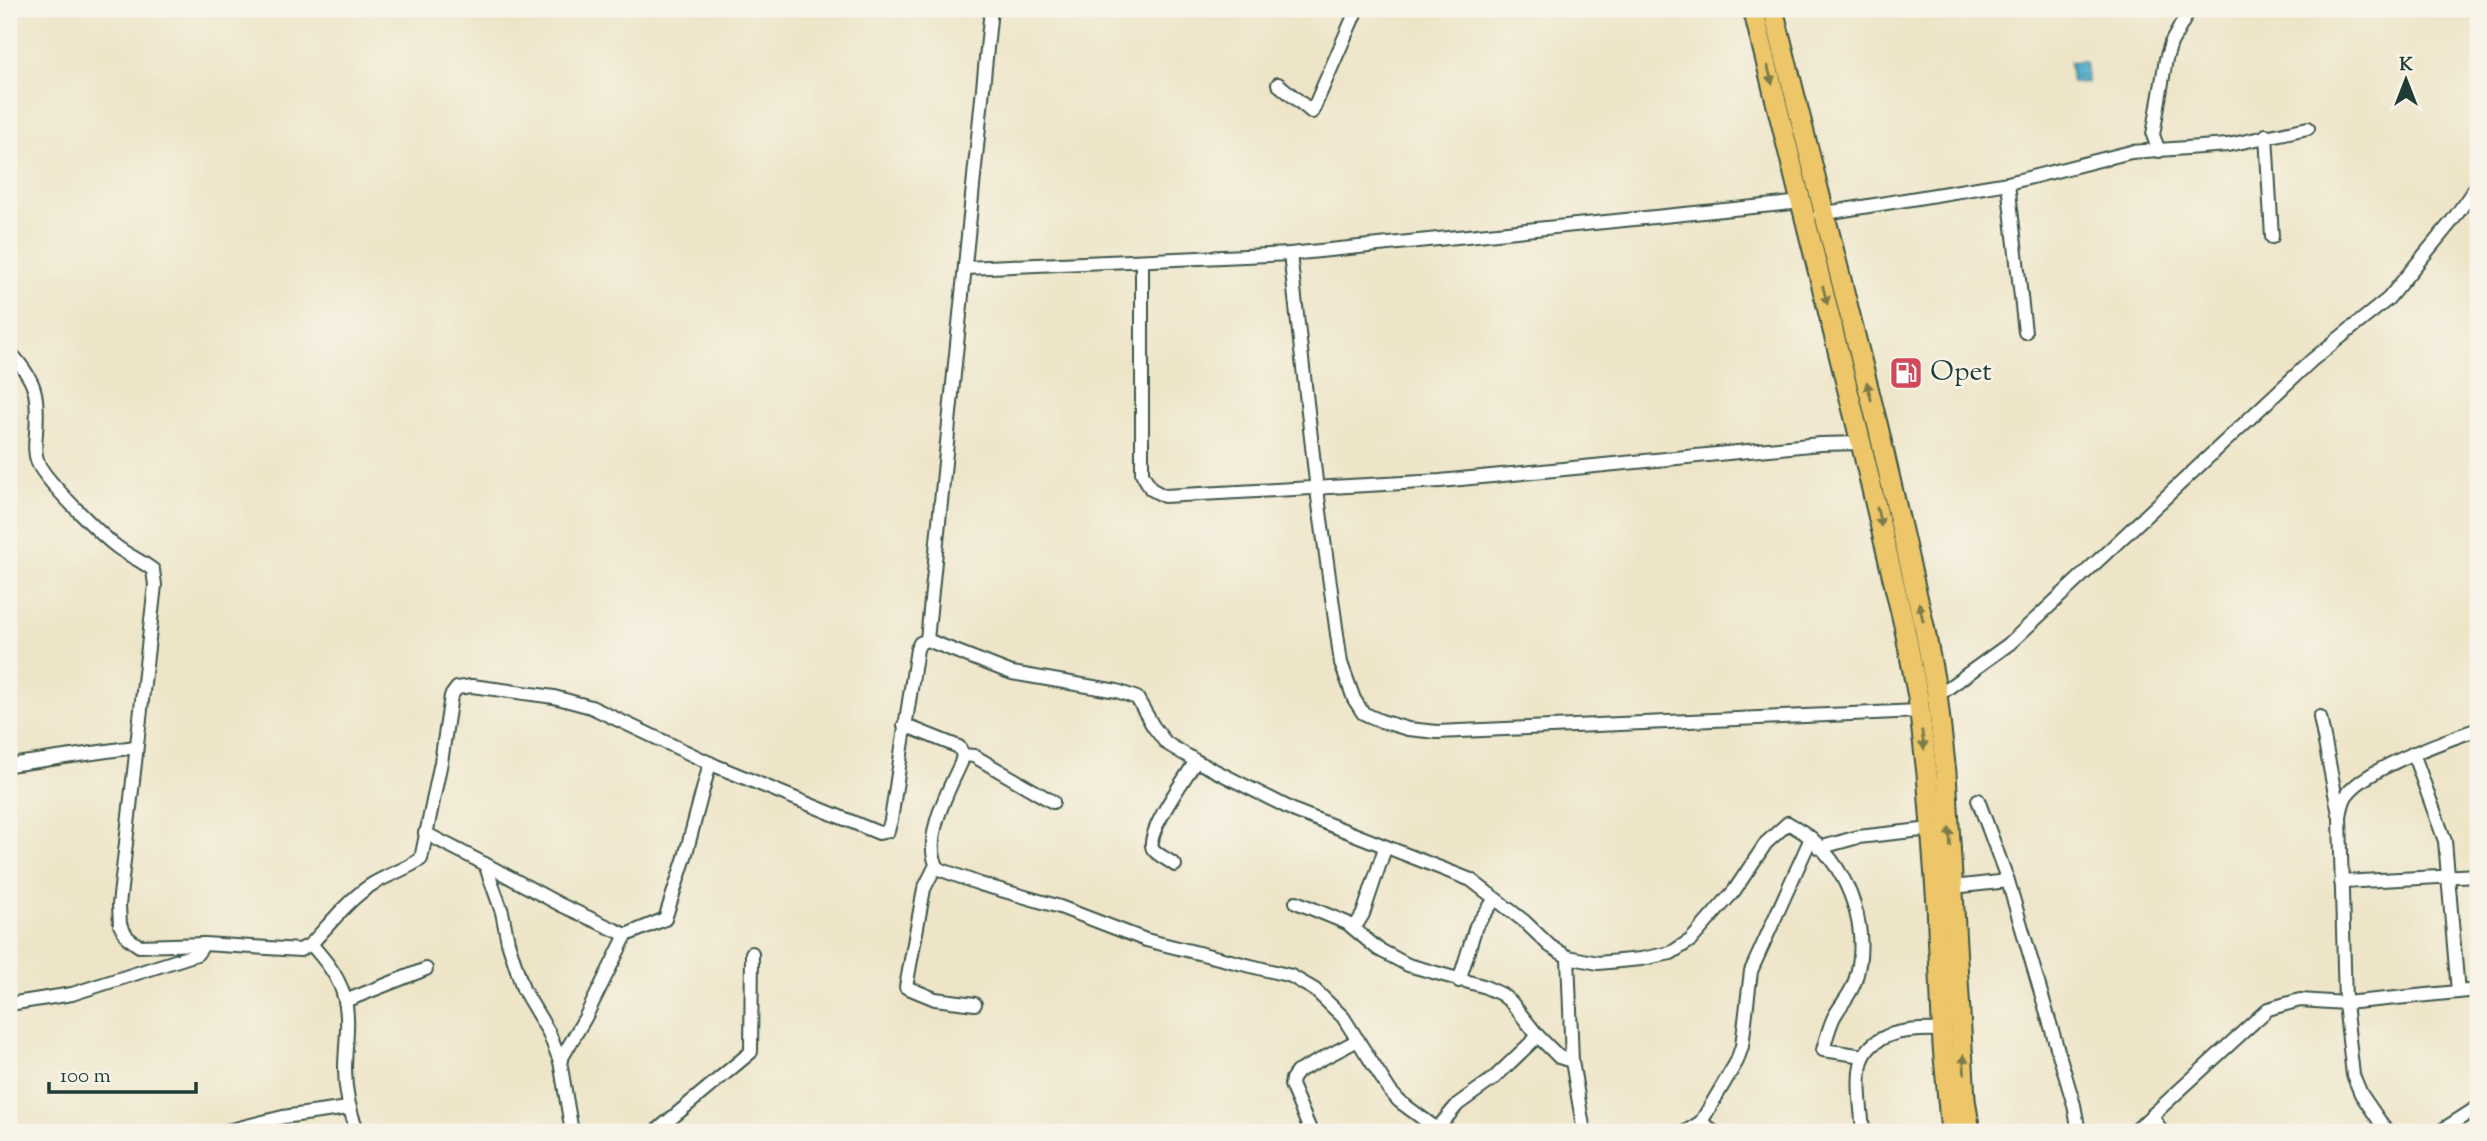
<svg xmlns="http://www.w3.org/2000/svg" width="2487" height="1141" font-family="'Sorts Mill Goudy',serif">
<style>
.water{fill:url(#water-waves);stroke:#387581;stroke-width:2}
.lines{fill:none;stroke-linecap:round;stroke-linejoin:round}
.minor-casing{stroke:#3e564a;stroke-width:16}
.primary-casing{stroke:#3e564a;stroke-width:23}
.minor{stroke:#fff;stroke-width:12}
.primary{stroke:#ecc669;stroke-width:19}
.oneway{fill:#7b7b4c}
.labels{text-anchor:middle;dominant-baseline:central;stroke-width:5;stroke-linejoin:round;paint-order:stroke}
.poi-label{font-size:28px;fill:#1f3d34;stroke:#f7f3e8;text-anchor:start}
</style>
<defs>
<pattern id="water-waves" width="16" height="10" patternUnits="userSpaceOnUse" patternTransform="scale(1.75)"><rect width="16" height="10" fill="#50adce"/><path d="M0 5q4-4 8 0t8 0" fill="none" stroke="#428ea8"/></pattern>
</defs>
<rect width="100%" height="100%" fill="#f7f3e8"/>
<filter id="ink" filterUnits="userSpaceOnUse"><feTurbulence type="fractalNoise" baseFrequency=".0143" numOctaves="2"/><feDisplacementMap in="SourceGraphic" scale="14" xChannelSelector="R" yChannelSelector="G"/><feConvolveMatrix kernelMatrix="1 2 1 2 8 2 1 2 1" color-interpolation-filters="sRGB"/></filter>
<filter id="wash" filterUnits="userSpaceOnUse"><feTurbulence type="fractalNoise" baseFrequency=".00686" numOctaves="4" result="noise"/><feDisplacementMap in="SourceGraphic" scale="28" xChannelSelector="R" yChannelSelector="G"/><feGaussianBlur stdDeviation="1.57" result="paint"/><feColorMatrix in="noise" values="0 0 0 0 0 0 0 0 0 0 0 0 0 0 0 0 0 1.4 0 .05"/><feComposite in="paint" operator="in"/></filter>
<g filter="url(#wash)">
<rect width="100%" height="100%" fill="#eee5c8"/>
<path class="water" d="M2085 61 2087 82 2072 83 2070 62Z"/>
</g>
<g filter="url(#ink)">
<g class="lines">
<defs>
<g id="minor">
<path d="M1278 84 1312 112 1357 9"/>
<path d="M2266 135 2272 237"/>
<path d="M2159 151 2153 135 2166 59 2171 43 2190 9"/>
<path d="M2008 183 2025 332"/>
<path d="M1820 214 2008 183 2131 152 2228 145 2308 128"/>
<path d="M1290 254 1317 490 1341 663 1354 699 1363 713 1381 721 1408 729 1437 732 1920 711"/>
<path d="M1142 261V473L1151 489 1164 496 1440 481 1820 444 1861 443"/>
<path d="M965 268 1290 254 1802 202"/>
<path d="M9 351C36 381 39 393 36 433 35 444 34 455 39 465 48 483 100 534 117 547 129 556 142 561 153 570L155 585 119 905 120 925 128 938 139 946 204 944 300 950 311 944C324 959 337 974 343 993 351 1018 345 1044 345 1069 345 1092 349 1111 358 1132"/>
<path d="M927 640 991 9"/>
<path d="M1937 694 1944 691 2009 644 2312 360 2388 299 2452 221 2478 184"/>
<path d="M2320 717 2339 814"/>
<path d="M904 725 959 747 963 755 961 763C949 789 920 842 939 869L980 884 1060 907 1146 940 1291 976 1315 990 1343 1017 1390 1091 1399 1101 1441 1132"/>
<path d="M2413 753 2445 841 2458 992"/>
<path d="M963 755 974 756 1053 802"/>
<path d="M9 765 135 747"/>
<path d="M1978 800 2008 881"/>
<path d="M425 833 485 864 502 912 508 942 523 989 549 1033 560 1061 572 1132"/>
<path d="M1819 848 1858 837 1931 829"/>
<path d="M485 864 561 905 626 935 585 1018 560 1061"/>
<path d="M936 865 924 889 906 987 935 999 975 1004"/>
<path d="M1175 865C1169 860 1157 855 1153 849 1144 835 1187 775 1196 761"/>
<path d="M2341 882 2478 875"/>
<path d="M1953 887 2008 881 2074 1105 2079 1132"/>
<path d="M1296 902 1347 923 1378 949 1408 965 1483 986 1501 994 1511 1002 1538 1036 1559 1057 1572 1061"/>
<path d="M1355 927 1363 914 1385 848"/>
<path d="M626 935 665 919 685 857 710 763"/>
<path d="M311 944C330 924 348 900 371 885 387 875 405 870 421 859L441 762 451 696 457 688 472 686 554 697 591 707 716 766 879 833 888 831 891 820 917 649 920 643 927 640 1012 673 1117 691 1137 698 1153 726 1166 743 1196 761 1295 811 1471 880 1524 921 1550 946 1568 957 1598 963 1641 959 1671 953 1691 940 1734 891 1766 843 1788 823C1796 828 1804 832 1811 838 1850 872 1871 931 1855 981 1851 995 1839 1006 1833 1019 1829 1028 1826 1039 1823 1050L1864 1056"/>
<path d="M1568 957 1572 1061 1584 1132"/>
<path d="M1459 981 1476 926 1495 899"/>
<path d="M345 1001 426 969"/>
<path d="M9 1004 72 994 197 954 204 944"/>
<path d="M2152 1115 2162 1132"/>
<path d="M1701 1122 1737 1061 1742 1046 1751 971 1811 838"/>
<path d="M1437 1129 1458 1104 1493 1079 1538 1036"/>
<path d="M223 1132 283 1117 348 1108"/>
<path d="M655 1132 751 1052 752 953"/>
<path d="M1311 1132 1291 1085 1292 1079 1297 1072 1358 1040"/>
<path d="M1685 1132 1701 1122 1714 1132"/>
<path d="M1863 1132C1862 1113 1855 1073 1864 1056 1878 1029 1917 1029 1942 1030"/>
<path d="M2134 1132 2268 1009 2300 1000 2345 1003 2340 817C2341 810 2342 803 2346 796 2363 769 2447 740 2478 729"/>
<path d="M2387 1132 2361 1094 2353 1075 2345 1003 2478 990"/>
<path d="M2439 1132 2478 1107"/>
</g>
<g id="primary">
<path d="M1753 9 1861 443 1904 625 1918 697 1927 774 1937 905 1943 1046 1951 1132"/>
<path d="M1773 9 1878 427 1924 626 1937 694 1946 773 1965 1099 1970 1132"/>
</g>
</defs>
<use href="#minor" class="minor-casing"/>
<use href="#primary" class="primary-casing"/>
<use href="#minor" class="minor"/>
<use href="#primary" class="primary"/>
</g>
<defs><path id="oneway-solid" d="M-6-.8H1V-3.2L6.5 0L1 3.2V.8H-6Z" transform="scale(1.75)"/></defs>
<g class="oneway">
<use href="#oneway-solid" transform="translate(1770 75) rotate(76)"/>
<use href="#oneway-solid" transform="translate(1825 295) rotate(76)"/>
<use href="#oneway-solid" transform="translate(1869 391) rotate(-104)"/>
<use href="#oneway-solid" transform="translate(1879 517) rotate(77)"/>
<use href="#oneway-solid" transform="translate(1921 612) rotate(-103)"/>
<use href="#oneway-solid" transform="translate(1923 740) rotate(83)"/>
<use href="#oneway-solid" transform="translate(1950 837) rotate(-93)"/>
<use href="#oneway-solid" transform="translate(1964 1064) rotate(-93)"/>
</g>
</g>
<defs>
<symbol id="fuel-square" viewBox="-11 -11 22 22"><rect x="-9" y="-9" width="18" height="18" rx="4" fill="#d1495b" stroke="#f7f3e8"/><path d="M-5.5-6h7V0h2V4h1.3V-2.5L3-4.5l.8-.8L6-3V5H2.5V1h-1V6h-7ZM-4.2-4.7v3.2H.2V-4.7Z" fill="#fff"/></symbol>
</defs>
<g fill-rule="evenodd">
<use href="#fuel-square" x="1887" y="354" width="38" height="38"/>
</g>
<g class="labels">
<g class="poi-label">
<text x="1930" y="373">Opet</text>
</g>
</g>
<rect width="2487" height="1141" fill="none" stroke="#f7f3e8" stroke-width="35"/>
<g transform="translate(2406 80)" stroke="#f7f3e8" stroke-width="5" paint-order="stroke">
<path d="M0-5L12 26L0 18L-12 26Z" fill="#1f3d34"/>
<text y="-10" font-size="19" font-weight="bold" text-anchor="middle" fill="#1f3d34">K</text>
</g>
<path d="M49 1082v10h147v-10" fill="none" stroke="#1f3d34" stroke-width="3.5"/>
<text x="60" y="1082" font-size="21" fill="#1f3d34" stroke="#f7f3e8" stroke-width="5" paint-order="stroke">100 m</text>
</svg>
